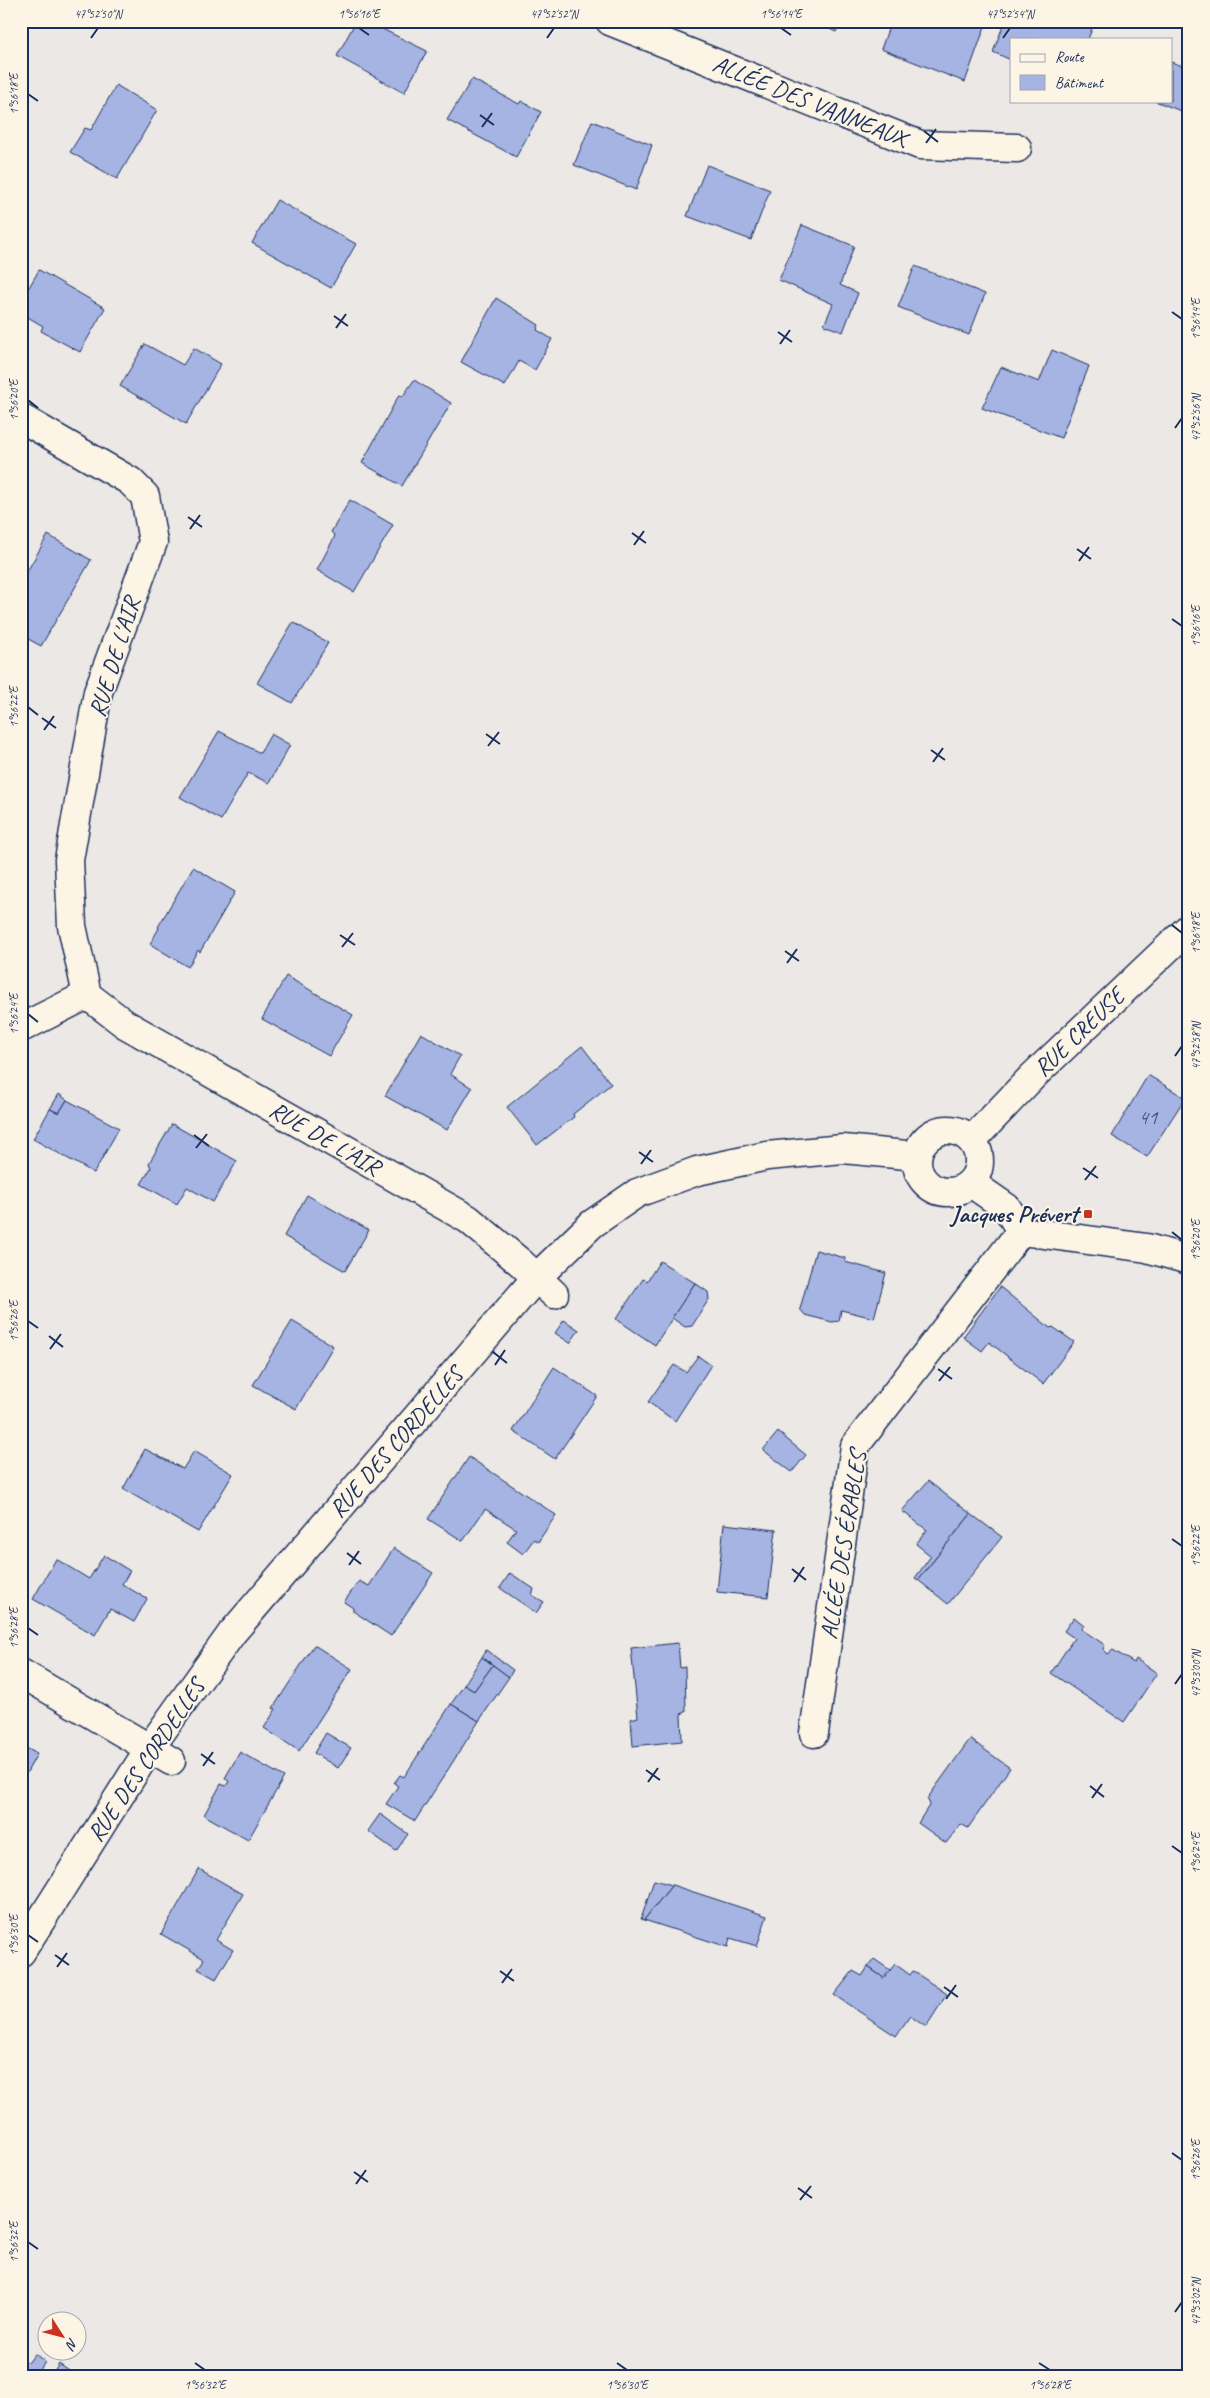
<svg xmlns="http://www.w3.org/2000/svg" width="1210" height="2398" font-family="Caveat,sans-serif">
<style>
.building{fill:#a6b4e3;stroke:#1b2f5e}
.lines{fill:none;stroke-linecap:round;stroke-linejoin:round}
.minor-casing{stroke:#1b2f5e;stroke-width:31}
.tertiary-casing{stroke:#1b2f5e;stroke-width:31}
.minor{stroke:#fcf5e5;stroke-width:28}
.tertiary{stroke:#fcf5e5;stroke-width:28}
.ticks{fill:none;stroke:#1b2f5e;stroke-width:2}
.poi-dot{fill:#c8321e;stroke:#fcf5e5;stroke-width:2}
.labels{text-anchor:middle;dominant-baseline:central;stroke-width:4;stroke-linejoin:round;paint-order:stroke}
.number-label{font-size:21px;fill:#3e507f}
.street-label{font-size:24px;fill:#1b2f5e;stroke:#fcf5e5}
.poi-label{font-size:24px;font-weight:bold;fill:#1b2f5e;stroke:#fcf5e5;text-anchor:end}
.neatline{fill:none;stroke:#1b2f5e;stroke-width:2}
.ticks-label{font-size:12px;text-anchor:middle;fill:#1b2f5e}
</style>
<rect width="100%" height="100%" fill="#ebe8e5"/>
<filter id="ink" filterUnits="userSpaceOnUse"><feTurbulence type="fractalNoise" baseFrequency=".02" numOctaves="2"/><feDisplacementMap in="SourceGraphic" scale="10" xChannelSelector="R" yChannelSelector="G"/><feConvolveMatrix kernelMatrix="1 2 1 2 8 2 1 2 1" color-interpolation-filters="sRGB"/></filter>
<g filter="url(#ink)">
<g class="building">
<path d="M356 21H366L427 51 404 93 337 56Z"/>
<path d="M812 21H841L836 32Z"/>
<path d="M891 21H987L965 82 881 49Z"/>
<path d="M1005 21H1074L1092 29 1088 39H1011V60L993 52Z"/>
<path d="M1171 62 1189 68V114L1155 101H1171Z"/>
<path d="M472 79 519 104 521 101 541 112 516 157 447 120Z"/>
<path d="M116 85 157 110 117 179 70 152 85 128 91 130Z"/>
<path d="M592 121 652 145 636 190 574 165Z"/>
<path d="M707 165 770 190 751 240 687 216Z"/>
<path d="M277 200 356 244 331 288 252 243Z"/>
<path d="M802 225 854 246 840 285 858 293 843 332 824 325 833 304 779 280Z"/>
<path d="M915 266 985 294 969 335 898 307Z"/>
<path d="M39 270 105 308 80 352 41 331 43 326 21 313V301Z"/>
<path d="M496 298 539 325 537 330 552 339 535 370 519 361 505 386 461 362Z"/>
<path d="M145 344 183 365 194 348 221 364 186 424 120 386Z"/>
<path d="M1052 350 1089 366 1061 438 982 408 1001 367 1039 382Z"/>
<path d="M414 380 451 403 402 486 362 463 399 395 403 396Z"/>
<path d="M350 500 393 525 354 592 317 570 335 536 331 532Z"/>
<path d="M48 535 91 560 41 646 21 635V582Z"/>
<path d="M293 622 328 643 292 703 257 683Z"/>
<path d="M219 731 260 753 271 734 290 745 269 783 248 773 221 820 180 797Z"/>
<path d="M193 867 235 892 200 952 198 950 188 967 150 944 159 928 158 927Z"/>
<path d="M286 976 353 1015 329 1056 262 1019Z"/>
<path d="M421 1033 460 1056 450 1074 472 1088 447 1130 385 1096Z"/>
<path d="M582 1046 611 1084 573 1114 574 1117 537 1145 507 1107Z"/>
<path d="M1148 1075 1185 1098 1147 1157 1112 1136Z"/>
<path d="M59 1094 67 1100 59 1113 50 1109Z"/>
<path d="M67 1100 119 1128 94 1173 33 1139 50 1109 59 1113Z"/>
<path d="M172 1124 237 1161 213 1202 187 1187 177 1204 141 1184 151 1168 149 1163Z"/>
<path d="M307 1195 369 1230 345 1271 284 1236Z"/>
<path d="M816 1250 845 1258V1262L886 1273 874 1318 841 1310 839 1321 832 1322 805 1315 800 1309Z"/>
<path d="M660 1261 695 1283 655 1345 616 1319 643 1279 647 1281Z"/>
<path d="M695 1283 708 1292 709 1299 692 1326 685 1327 672 1318Z"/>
<path d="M1000 1287 1050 1328 1053 1327 1074 1342 1043 1384 989 1342 982 1351 963 1337Z"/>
<path d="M564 1320 579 1330 570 1343 555 1333Z"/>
<path d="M292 1321 333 1346 296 1409 253 1385Z"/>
<path d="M698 1356 711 1365 675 1421 648 1402 674 1365 686 1372Z"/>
<path d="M554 1367 597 1396 555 1459 513 1431Z"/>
<path d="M778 1432 806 1455 792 1472 763 1450Z"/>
<path d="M145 1449 183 1469 194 1451 233 1474 198 1532 123 1489Z"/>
<path d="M469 1457 556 1515 538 1542 534 1539 523 1554 507 1542 516 1529 485 1509 463 1541 428 1519Z"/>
<path d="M928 1481 971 1514 918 1580 915 1578 931 1556 916 1544 927 1530 902 1511Z"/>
<path d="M971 1514 1002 1537 948 1604 918 1580Z"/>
<path d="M724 1524 776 1530 768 1597 717 1592Z"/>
<path d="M394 1548 433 1573 391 1636 353 1611V1608L344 1602 359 1581 369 1586Z"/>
<path d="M104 1555 130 1571 122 1584 147 1599 134 1622 110 1609 95 1635 33 1599 56 1559 89 1579Z"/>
<path d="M510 1573 534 1589 532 1595 544 1602 536 1613 500 1588Z"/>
<path d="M1074 1617 1084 1625 1081 1629 1105 1645 1103 1649 1108 1654 1113 1650 1134 1663 1136 1659 1157 1673 1124 1722 1051 1673 1074 1638 1064 1631Z"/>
<path d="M678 1643 680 1668 685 1667 686 1712 681 1714 682 1741 633 1746 631 1719 638 1717 631 1648Z"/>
<path d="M314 1645 352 1669 299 1751 264 1728 276 1709 273 1708Z"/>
<path d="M486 1650 513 1670 509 1677 482 1657Z"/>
<path d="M482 1657 493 1665 474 1691 464 1685Z"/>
<path d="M493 1665 509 1677 479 1721 451 1704 464 1685 474 1691Z"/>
<path d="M451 1704 479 1721 415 1821 386 1804 398 1786 394 1783 400 1775 404 1777Z"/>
<path d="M326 1733 351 1748 338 1768 314 1753Z"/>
<path d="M970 1739 1010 1768 968 1828 961 1824 946 1843 918 1823 930 1804 927 1799Z"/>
<path d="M21 1745 37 1754 21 1783Z"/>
<path d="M240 1752 284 1777 248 1840 204 1815 221 1784 226 1786 229 1781 225 1778Z"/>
<path d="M380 1814 408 1834 396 1851 368 1831Z"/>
<path d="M199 1869 243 1894 216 1940 233 1950 216 1979 198 1969 204 1959 161 1934Z"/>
<path d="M654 1880 672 1885 644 1920 641 1919Z"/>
<path d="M672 1885 767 1916 757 1946 730 1938 728 1947 644 1920Z"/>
<path d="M874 1959 890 1970 884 1978 868 1967Z"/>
<path d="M895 1964 910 1975 913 1971 947 1994 926 2027 910 2016 896 2036 834 1995 853 1971 862 1976 868 1967 884 1978Z"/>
<path d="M35 2354 45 2362 40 2370 51 2377H21V2358L28 2363Z"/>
<path d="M59 2364 72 2373 70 2377H51Z"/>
</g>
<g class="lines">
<defs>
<g id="minor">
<path d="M610 21 920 145 1017 148"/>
<path d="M21 418 130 481 145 496 153 542 98 692 69 860 72 926 87 995 125 1024 468 1219 521 1263 554 1294"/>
<path d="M21 1028 87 995"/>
<path d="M21 1673 171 1761"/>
<path d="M814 1733 855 1446 1021 1231"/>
</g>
<g id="tertiary">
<circle cx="948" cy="1161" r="31"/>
<path d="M972 1140 1032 1077 1189 928"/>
<path d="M971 1183 1007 1208 1021 1231 1147 1248 1189 1260"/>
<path d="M21 1952 149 1749 232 1633 536 1278 592 1224 637 1193 697 1171 767 1156 843 1149 917 1156"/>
</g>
</defs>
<use href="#minor" class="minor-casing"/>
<use href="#tertiary" class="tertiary-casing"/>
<use href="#minor" class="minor"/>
<use href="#tertiary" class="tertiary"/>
</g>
</g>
<path class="ticks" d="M359 28 369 35M781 28 791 35M91 38 98 28M547 38 554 28M1003 38 1010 28M28 94 38 101M480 115 494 125M482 127 492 113M924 131 938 142M926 143 936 129M1172 312 1182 319M334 316 348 326M336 328 346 314M778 332 792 342M780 344 790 330M28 400 38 408M1175 428 1182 418M188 517 202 527M190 529 200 515M632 533 646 543M634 545 644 531M1077 549 1091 559M1079 561 1089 547M1172 619 1182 626M28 707 38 715M42 718 56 728M44 730 54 716M486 734 500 744M488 746 499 732M931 750 945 760M933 762 943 748M1172 925 1182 933M340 935 355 945M342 947 353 933M785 951 799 961M787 963 797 949M28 1014 38 1022M1175 1056 1182 1046M194 1135 209 1146M196 1148 207 1134M639 1152 653 1162M641 1164 651 1150M1083 1168 1098 1178M1085 1180 1096 1166M1172 1232 1182 1240M28 1321 38 1328M49 1336 63 1347M50 1349 61 1334M493 1352 507 1363M495 1365 505 1350M938 1369 952 1379M939 1381 950 1367M1172 1539 1182 1546M347 1553 361 1564M349 1565 359 1551M792 1569 806 1580M794 1582 804 1567M28 1628 38 1635M1175 1684 1182 1674M201 1754 215 1764M203 1766 213 1752M646 1770 660 1780M648 1782 658 1768M1090 1786 1104 1797M1092 1798 1102 1784M1172 1846 1182 1853M28 1935 38 1942M55 1955 69 1965M57 1967 67 1953M500 1971 514 1981M502 1983 512 1969M944 1987 958 1997M946 1999 956 1985M1172 2153 1182 2160M354 2172 368 2182M356 2184 366 2170M798 2188 812 2198M800 2200 811 2186M28 2242 38 2249M1175 2312 1182 2302M195 2363 205 2370M617 2363 627 2370M1039 2363 1050 2370"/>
<rect class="poi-dot" x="1083" y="1209" width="10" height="10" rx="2.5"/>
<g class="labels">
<g class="number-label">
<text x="1148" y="1117">41</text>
</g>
<g class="street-label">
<text transform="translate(810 101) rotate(22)">ALLÉE DES VANNEAUX</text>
<text transform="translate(114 657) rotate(-73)">RUE DE L'AIR</text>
<text transform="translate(1079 1032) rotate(-44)">RUE CREUSE</text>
<text transform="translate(325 1138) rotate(30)">RUE DE L'AIR</text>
<text transform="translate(396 1442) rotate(-49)">RUE DES CORDELLES</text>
<text transform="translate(843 1545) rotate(-81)">ALLÉE DES ÉRABLES</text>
<text transform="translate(146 1760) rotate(-56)">RUE DES CORDELLES</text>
</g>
<g class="poi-label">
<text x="1078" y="1214">Jacques Prévert</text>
</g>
</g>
<rect width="1210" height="2398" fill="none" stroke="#fcf5e5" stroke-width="55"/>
<rect x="1010" y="38" width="162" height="65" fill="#fcf5e5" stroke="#a2a6af"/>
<rect x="1020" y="54" width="25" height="8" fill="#fcf5e5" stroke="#a2a6af"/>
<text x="1055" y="62" font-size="15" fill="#1b2f5e">Route</text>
<rect x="1020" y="75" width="25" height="15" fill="#a6b4e3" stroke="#a2a6af"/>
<text x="1055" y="88" font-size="15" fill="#1b2f5e">Bâtiment</text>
<g transform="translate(62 2336) rotate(126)"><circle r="24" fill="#fcf5e5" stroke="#a2a6af"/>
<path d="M0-4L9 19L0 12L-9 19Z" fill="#c8321e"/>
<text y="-8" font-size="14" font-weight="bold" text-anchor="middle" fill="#1b2f5e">N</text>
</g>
<rect x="28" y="28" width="1154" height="2342" class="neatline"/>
<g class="ticks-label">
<text x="98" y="18">47°52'50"N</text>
<text x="359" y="18">1°56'16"E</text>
<text x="554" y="18">47°52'52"N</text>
<text x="781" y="18">1°56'14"E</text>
<text x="1010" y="18">47°52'54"N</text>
<text transform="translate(14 94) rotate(-90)" y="4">1°56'18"E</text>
<text transform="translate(1196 319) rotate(-90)" y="4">1°56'14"E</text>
<text transform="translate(14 400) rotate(-90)" y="4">1°56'20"E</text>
<text transform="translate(1196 418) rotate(-90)" y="4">47°52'56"N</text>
<text transform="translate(1196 626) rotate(-90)" y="4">1°56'16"E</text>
<text transform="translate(14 707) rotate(-90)" y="4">1°56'22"E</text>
<text transform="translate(1196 933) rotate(-90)" y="4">1°56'18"E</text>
<text transform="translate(14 1014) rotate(-90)" y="4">1°56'24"E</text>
<text transform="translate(1196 1046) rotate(-90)" y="4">47°52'58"N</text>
<text transform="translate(1196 1240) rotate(-90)" y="4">1°56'20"E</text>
<text transform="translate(14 1321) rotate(-90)" y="4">1°56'26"E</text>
<text transform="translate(1196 1546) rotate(-90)" y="4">1°56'22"E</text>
<text transform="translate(14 1628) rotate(-90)" y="4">1°56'28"E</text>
<text transform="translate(1196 1674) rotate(-90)" y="4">47°53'00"N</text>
<text transform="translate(1196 1853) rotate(-90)" y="4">1°56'24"E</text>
<text transform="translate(14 1935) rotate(-90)" y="4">1°56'30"E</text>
<text transform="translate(1196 2160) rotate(-90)" y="4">1°56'26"E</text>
<text transform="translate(14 2242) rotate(-90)" y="4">1°56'32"E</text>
<text transform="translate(1196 2302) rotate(-90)" y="4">47°53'02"N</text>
<text x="205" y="2389">1°56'32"E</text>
<text x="627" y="2389">1°56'30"E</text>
<text x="1050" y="2389">1°56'28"E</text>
</g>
</svg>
